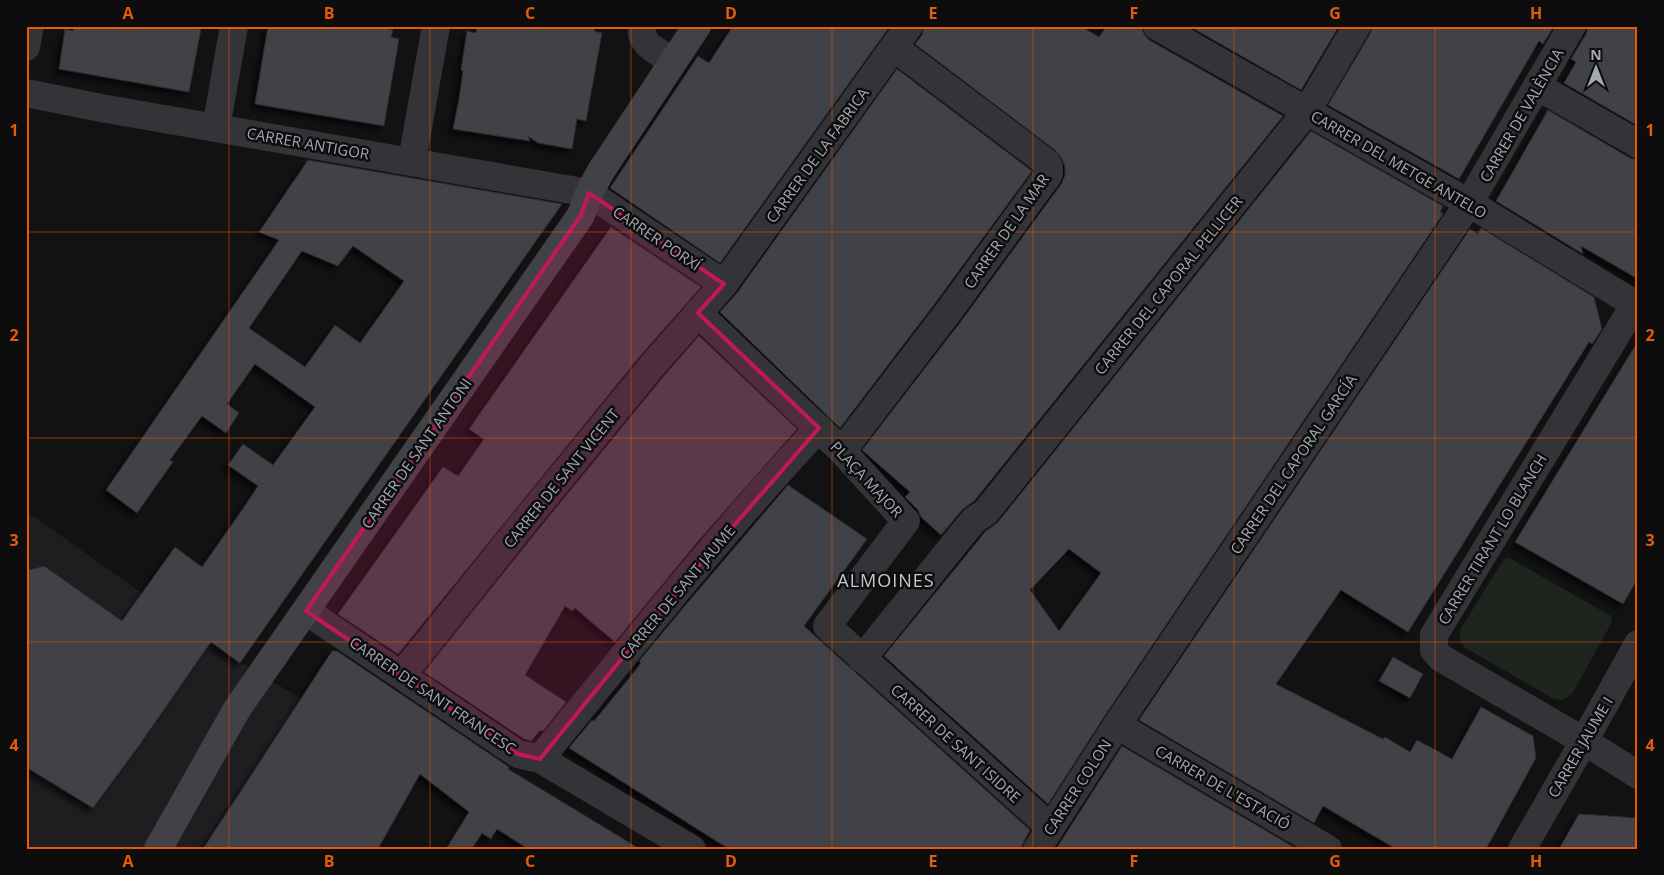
<svg xmlns="http://www.w3.org/2000/svg" width="1664" height="875" font-family="'Open Sans',sans-serif">
<style>
.built{fill:#1e1e20}
.green{fill:#1e251f}
.building{fill:#414246;stroke:#2c2c2f;fill-rule:evenodd;filter:url(#shadow)}
.lines{fill:none;stroke-linecap:round;stroke-linejoin:round}
.street{stroke:#333338;stroke-width:28}
.secondary{stroke:#414248;stroke-width:28}
.marked{fill:#c2185b;fill-opacity:0.2;stroke:#c2185b;stroke-width:4;stroke-linejoin:round}
.grid{fill:none;stroke:#e8590c;stroke-width:1;stroke-opacity:0.55}
.labels{text-anchor:middle;dominant-baseline:central;stroke-width:5;stroke-linejoin:round;paint-order:stroke}
.street-label{font-size:15px;fill:#a4a8b3;stroke:#0d0d0e}
.quarter-label{font-size:18px;letter-spacing:1px;fill:#c4c7cf;stroke:#0d0d0e}
.neatline{fill:none;stroke:#e8590c;stroke-width:2}
.grid-label{font-size:16px;text-anchor:middle;font-weight:bold;fill:#e8590c}
</style>
<defs>
<filter id="shadow"><feDropShadow dx="-4.5" dy="4.5" stdDeviation="2.5" flood-color="#0009"/></filter>
</defs>
<rect width="100%" height="100%" fill="#121213"/>
<path class="built" d="M26 511 238 661 392 752 356 849H26Z"/>
<path class="green" d="M1509 558 1611 616 1612 622 1572 694 1563 700 1554 699 1464 647C1460 642 1459 637 1460 630L1504 559Z"/>
<g class="building">
<path d="M74 26H187L201 29 189 92 59 69 65 29 73 31Z"/>
<path d="M268 26H390L389 29 393 30 391 37 399 39 384 126 255 104Z"/>
<path d="M477 26H595L594 31 602 33 586 121 577 119 572 149 538 143 528 136 530 141 453 129 459 99 463 71 461 70 467 31 476 33Z"/>
<path d="M733 26H890L720 263 610 188 698 56 709 63Z"/>
<path d="M924 26H1080L1099 37 1107 26H1141L1144 34 1149 40 1283 116 975 500 962 510 941 535 921 517 918 510 905 497 910 492 862 450 962 320 1062 183 1065 175V167L1062 159 1055 150 915 44 922 35Z"/>
<path d="M1189 26H1339L1301 90Z"/>
<path d="M1373 26H1554L1543 44 1539 41 1459 179 1328 105 1370 34Z"/>
<path d="M1588 26H1638V126L1564 83 1576 62 1571 59 1586 34Z"/>
<path d="M897 69 1032 171 936 302 840 428 720 312 737 293Z"/>
<path d="M1548 110 1630 158 1638 160V279L1581 246 1583 254 1496 201Z"/>
<path d="M1311 131 1443 206 1440 212 1443 214 1104 717 1048 804 884 656 985 532 998 522ZM1069 549 1101 573 1059 631 1030 590Z"/>
<path d="M308 160 562 204 240 663 211 642 138 747 93 808 26 767V571L44 566 122 621 175 547 202 567 242 510 258 486 228 465 243 444 273 465 315 407 255 364 227 404 239 413 226 433 202 416 170 460 173 462 137 513 106 490 279 240 259 232ZM353 246 404 281 360 343 335 325 305 367 249 328 302 251 338 266Z"/>
<path d="M611 227 701 287 640 356 398 654 338 614 443 467 458 476 484 439 469 429Z"/>
<path d="M1481 228 1594 297 1602 329 1592 344 1589 342 1408 632 1341 590 1276 684 1383 739 1385 737 1410 752 1417 740 1452 759 1481 707 1533 736 1536 758 1486 849H1396L1323 806 1314 823 1139 720 1470 229 1478 234Z"/>
<path d="M699 336 797 429 699 540 615 642 575 608 572 611 565 606 525 675 566 702 543 731 540 730 531 741 524 739 424 672 538 530 664 376Z"/>
<path d="M1638 341V578L1623 604 1515 542Z"/>
<path d="M788 485 867 539 804 626 1030 830 1024 841 1021 849H729L569 748 592 720 594 721 626 682 641 663 639 661 689 601Z"/>
<path d="M332 651H337L509 767 508 769 640 849H528L497 829 491 839 482 833 472 849H446L469 812 420 774 378 849H203Z"/>
<path d="M1393 657 1423 674 1410 698 1379 681Z"/>
<path d="M1122 746 1297 849H1056Z"/>
<path d="M1579 814 1638 818V849H1559Z"/>
</g>
<g class="lines">
<g class="street">
<path d="M642 26C639 45 659 52 673 61"/>
<path d="M1157 26 1469 203 1638 306"/>
<path d="M26 47 30 26"/>
<path d="M1537 86 1638 144"/>
<path d="M26 93 101 108 589 193 724 284"/>
<path d="M216 128 234 26"/>
<path d="M412 161 436 26"/>
<path d="M1635 304 1434 635V650L1441 658 1584 741 1638 775"/>
<path d="M698 313 842 451 906 521 827 626 1050 827"/>
<path d="M842 451 949 311 1049 174V167L1046 162 895 48"/>
<path d="M306 611 518 754 540 759 692 849"/>
<path d="M862 659 964 532 974 520 986 512 1307 111 1357 26"/>
<path d="M402 675 526 520 652 366 724 284 909 26"/>
<path d="M1117 725 1328 849"/>
<path d="M540 759C631 647 720 534 819 428"/>
<path d="M1037 849 1117 725 1469 203 1572 26"/>
<path d="M1522 849 1584 741 1638 644"/>
</g>
<path class="secondary" d="M158 849 237 709 581 215 589 193 601 171 697 26"/>
</g>
<path class="marked" d="M589 193 724 284 698 313 819 428 676 592 540 759 518 754 306 611 581 215Z"/>
<path class="grid" d="M229 26V849M430 26V849M631 26V849M832 26V849M1033 26V849M1234 26V849M1435 26V849M26 232H1638M26 438H1638M26 642H1638"/>
<g class="labels">
<g class="street-label">
<text transform="translate(1521 115) rotate(-60)">CARRER DE VALÈNCIA</text>
<text transform="translate(308 143) rotate(10)">CARRER ANTIGOR</text>
<text transform="translate(817 155) rotate(-54)">CARRER DE LA FABRICA</text>
<text transform="translate(1399 164) rotate(30)">CARRER DEL METGE ANTELO</text>
<text transform="translate(1006 231) rotate(-55)">CARRER DE LA MAR</text>
<text transform="translate(657 238) rotate(34)">CARRER PORXÍ</text>
<text transform="translate(1168 285) rotate(-51)">CARRER DEL CAPORAL PELLICER</text>
<text transform="translate(416 453) rotate(-55)">CARRER DE SANT ANTONI</text>
<text transform="translate(1293 464) rotate(-56)">CARRER DEL CAPORAL GARCÍA</text>
<text transform="translate(561 478) rotate(-51)">CARRER DE SANT VICENT</text>
<text transform="translate(867 479) rotate(47)">PLAÇA MAJOR</text>
<text transform="translate(1492 539) rotate(-59)">CARRER TIRANT LO BLANCH</text>
<text transform="translate(677 592) rotate(-50)">CARRER DE SANT JAUME</text>
<text transform="translate(433 695) rotate(34)">CARRER DE SANT FRANCESC</text>
<text transform="translate(956 743) rotate(42)">CARRER DE SANT ISIDRE</text>
<text transform="translate(1580 747) rotate(-60)">CARRER JAUME I</text>
<text transform="translate(1077 787) rotate(-57)">CARRER COLON</text>
<text transform="translate(1223 787) rotate(30)">CARRER DE L'ESTACIÓ</text>
</g>
<g class="quarter-label">
<text x="886" y="580">ALMOINES</text>
</g>
</g>
<rect width="1664" height="875" fill="none" stroke="#0d0d0e" stroke-width="55"/>
<g transform="translate(1596 68)" stroke="#0d0d0e" stroke-width="4" paint-order="stroke">
<path d="M0-4L9 19L0 12L-9 19Z" fill="#a4a8b3"/>
<text y="-8" font-size="14" font-weight="bold" text-anchor="middle" fill="#a4a8b3">N</text>
</g>
<rect x="28" y="28" width="1608" height="820" class="neatline"/>
<g class="grid-label">
<text x="128" y="19">A</text>
<text x="329" y="19">B</text>
<text x="530" y="19">C</text>
<text x="731" y="19">D</text>
<text x="933" y="19">E</text>
<text x="1134" y="19">F</text>
<text x="1335" y="19">G</text>
<text x="1536" y="19">H</text>
<text x="14" y="136">1</text>
<text x="1650" y="136">1</text>
<text x="14" y="341">2</text>
<text x="1650" y="341">2</text>
<text x="14" y="546">3</text>
<text x="1650" y="546">3</text>
<text x="14" y="751">4</text>
<text x="1650" y="751">4</text>
<text x="128" y="867">A</text>
<text x="329" y="867">B</text>
<text x="530" y="867">C</text>
<text x="731" y="867">D</text>
<text x="933" y="867">E</text>
<text x="1134" y="867">F</text>
<text x="1335" y="867">G</text>
<text x="1536" y="867">H</text>
</g>
</svg>
